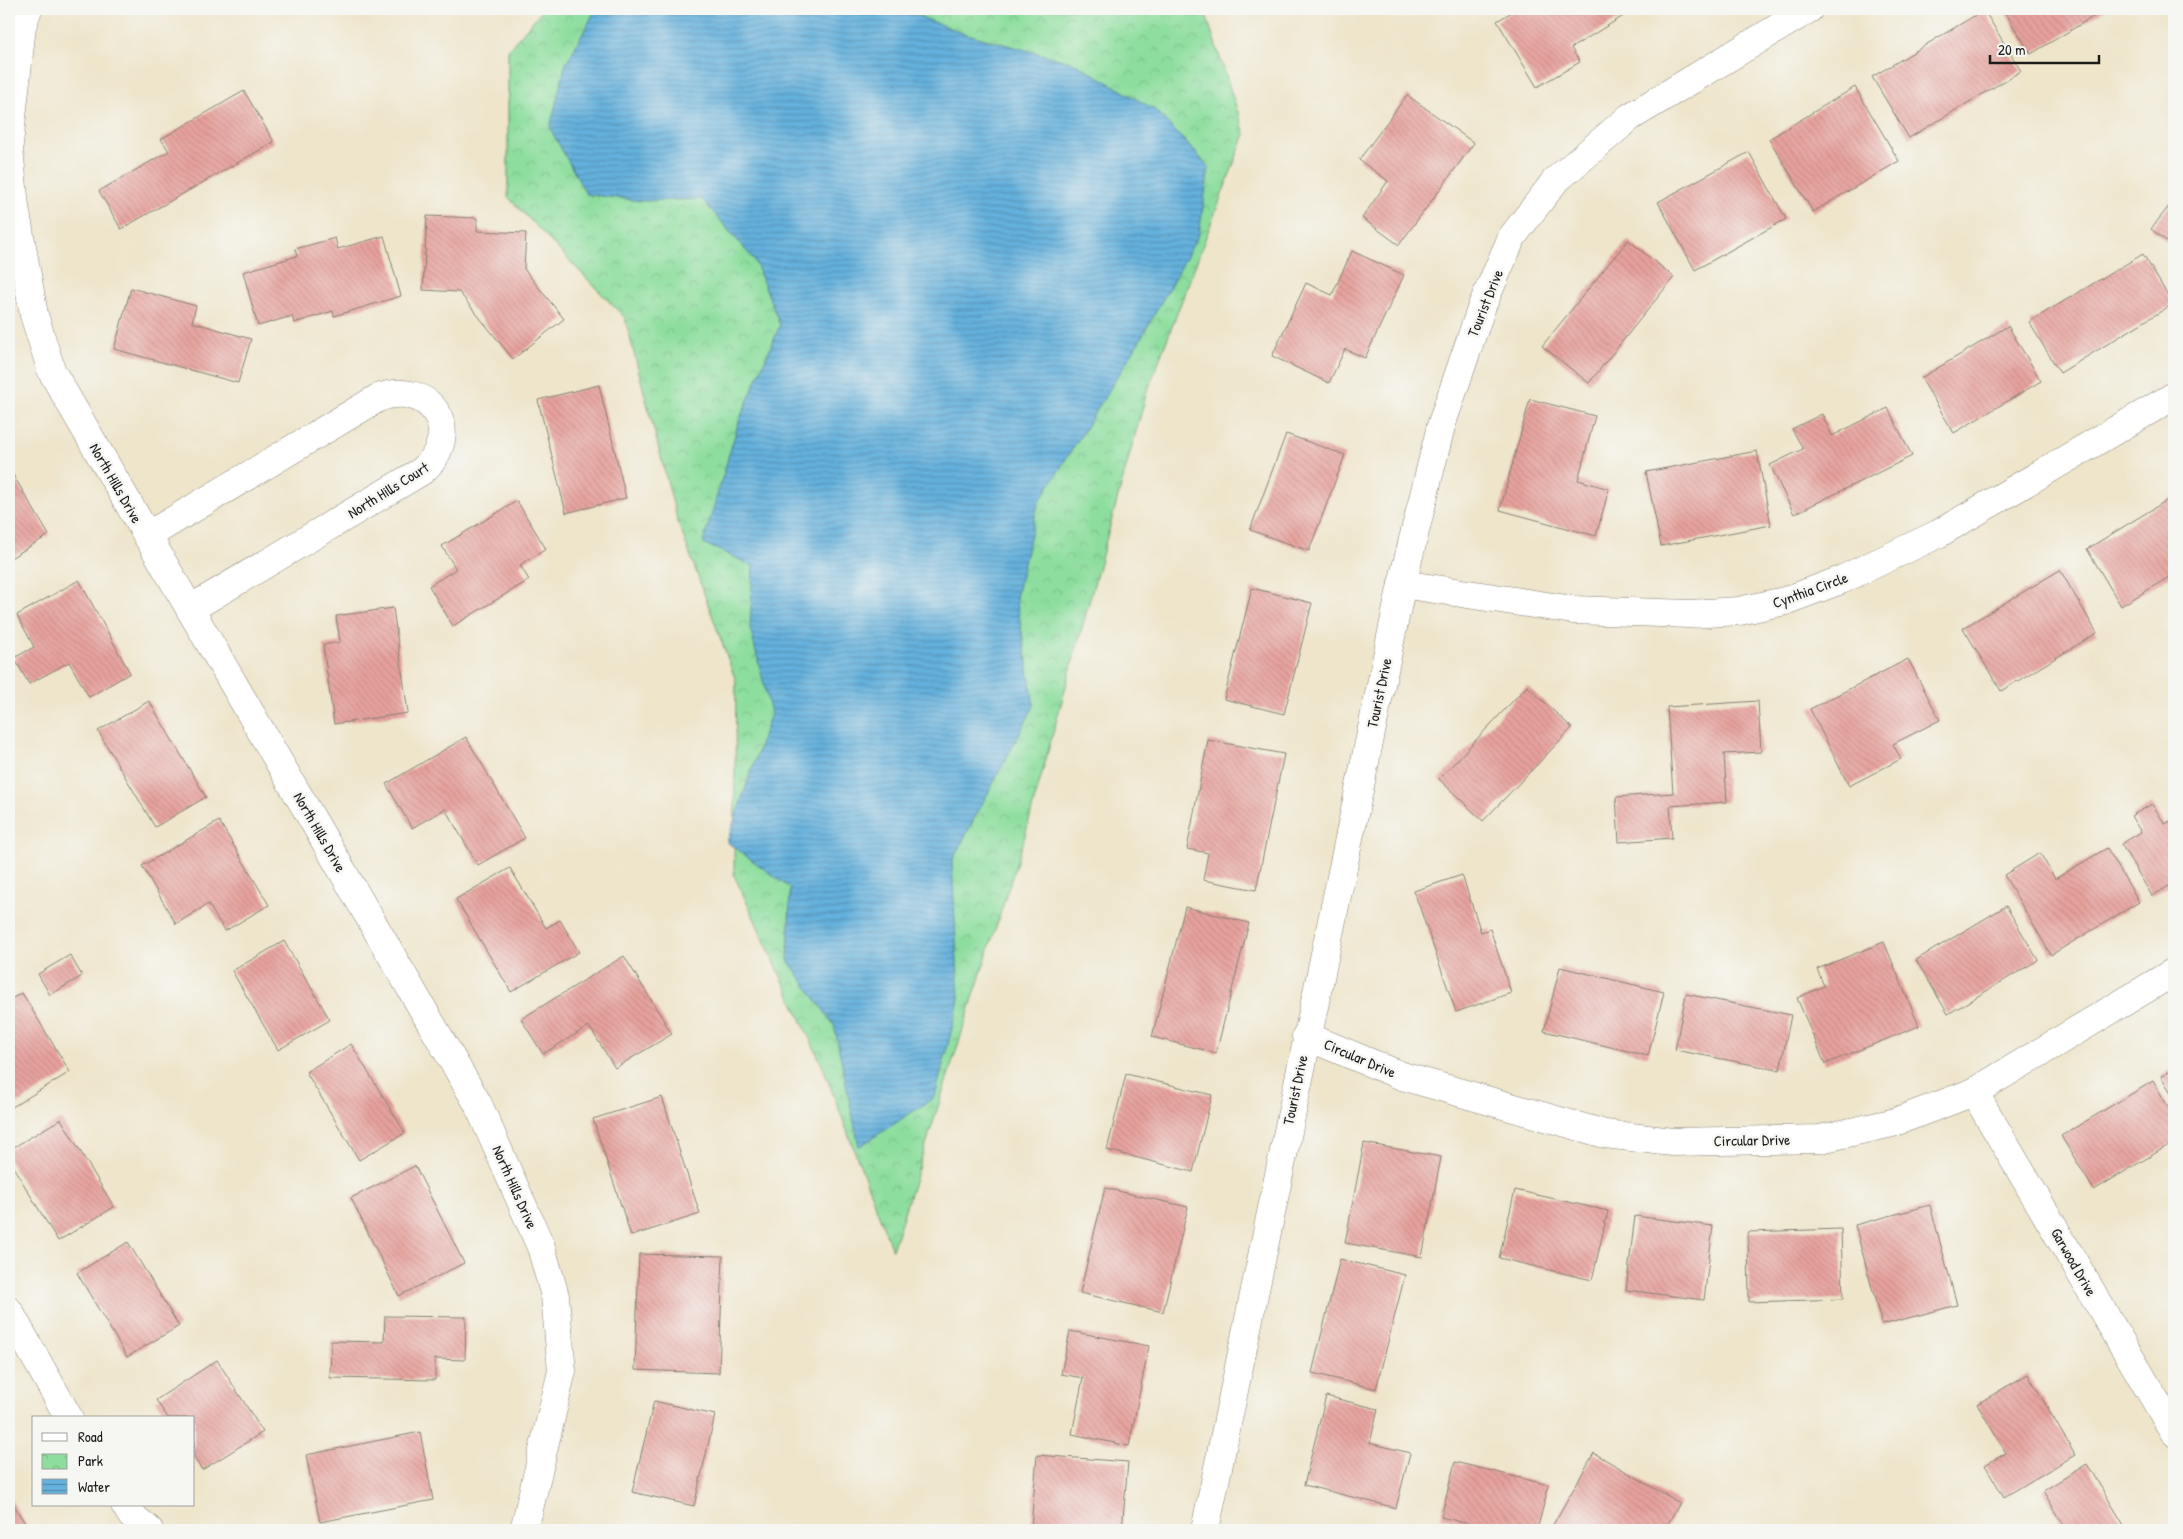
<svg xmlns="http://www.w3.org/2000/svg" width="2183" height="1539" font-family="'Patrick Hand',sans-serif">
<style>
.park{fill:url(#park-crowns);stroke:#547d5d}
.water{fill:url(#water-rules);stroke:#40667c}
.building{fill:url(#building-back-hatch)}
.lines{fill:none;stroke-linecap:round;stroke-linejoin:round}
.street-casing{stroke:#858074;stroke-width:29}
.street{stroke:#fff;stroke-width:28}
.labels{text-anchor:middle;dominant-baseline:central;stroke-width:5;stroke-linejoin:round;paint-order:stroke}
.street-label{font-size:15px;fill:#1c1c1c;stroke:#f6f6f2}
</style>
<defs>
<pattern id="park-crowns" width="20" height="18" patternUnits="userSpaceOnUse" patternTransform="scale(1.25)"><rect width="20" height="18" fill="#8dde9e"/><path d="M2 6a3 3 0 1 1 6 0M12 15a3 3 0 1 1 6 0" fill="none" stroke="#79be88"/></pattern>
<pattern id="water-rules" width="6" height="5" patternUnits="userSpaceOnUse" patternTransform="scale(1.25)"><rect width="6" height="5" fill="#64b1dd"/><path d="M0 2.5h6" fill="none" stroke="#528fb2"/></pattern>
<pattern id="building-back-hatch" width="6" height="6" patternUnits="userSpaceOnUse" patternTransform="scale(1.25)"><rect width="6" height="6" fill="#e7a29d"/><path d="M-1 5l2 2M0 0l6 6M5-1l2 2" fill="none" stroke="#c68b87"/></pattern>
</defs>
<rect width="100%" height="100%" fill="#f6f6f2"/>
<filter id="ink" filterUnits="userSpaceOnUse"><feTurbulence type="fractalNoise" baseFrequency=".02" numOctaves="2"/><feDisplacementMap in="SourceGraphic" scale="10" xChannelSelector="R" yChannelSelector="G"/><feConvolveMatrix kernelMatrix="1 2 1 2 8 2 1 2 1" color-interpolation-filters="sRGB"/></filter>
<filter id="wash" filterUnits="userSpaceOnUse"><feTurbulence type="fractalNoise" baseFrequency=".0096" numOctaves="4" result="noise"/><feDisplacementMap in="SourceGraphic" scale="20" xChannelSelector="R" yChannelSelector="G"/><feGaussianBlur stdDeviation="1.12" result="paint"/><feColorMatrix in="noise" values="0 0 0 0 0 0 0 0 0 0 0 0 0 0 0 0 0 1.4 0 .05"/><feComposite in="paint" operator="in"/></filter>
<g filter="url(#wash)">
<rect width="100%" height="100%" fill="#eee5cb"/>
<path class="park" d="M543 9H1204L1245 134 1146 395 1022 846 892 1250 823 1067 734 875 736 681 677 519 625 318 508 197V50Z"/>
<path class="water" d="M599 9H900L963 33 1077 64 1155 110 1209 167 1199 234 1139 342 1038 504 1016 597 1034 706 952 861 959 1000 935 1097 859 1147 834 1025 788 960 790 888 727 842 771 713 750 628 753 566 703 543 739 421 780 325 755 261 702 199 641 201 586 194 550 128 565 66 595 11Z"/>
<g id="blocks">
<g class="building">
<path d="M1517 9H1621L1625 15 1571 48 1580 62 1537 87 1497 21Z"/>
<path d="M2003 9H2106L2031 54Z"/>
<path d="M1984 10 2021 71 1909 138 1872 77Z"/>
<path d="M1855 87 1899 161 1813 212 1769 139Z"/>
<path d="M244 91 274 142 121 229 99 191 169 151 161 139Z"/>
<path d="M1407 95 1474 143 1399 245 1362 218 1388 181 1359 160Z"/>
<path d="M1749 152 1786 219 1695 270 1658 202Z"/>
<path d="M2174 200V247L2151 229Z"/>
<path d="M427 216 477 218V231L526 233 524 269 564 319 513 359 459 292 423 290Z"/>
<path d="M384 236 401 296 334 316 333 311 294 323 292 316 258 326 243 272 297 256 295 249 335 238 338 249Z"/>
<path d="M1628 240 1674 277 1589 383 1542 346Z"/>
<path d="M1352 251 1404 275 1365 358 1345 349 1329 383 1272 356 1306 283 1332 295Z"/>
<path d="M2143 254 2173 304 2060 373 2029 322Z"/>
<path d="M131 288 196 306 192 322 251 339 238 383 114 349Z"/>
<path d="M2008 326 2041 381 1954 433 1921 378Z"/>
<path d="M599 385 626 498 566 513 538 400Z"/>
<path d="M1530 399 1595 416 1578 480 1609 489 1596 536 1500 510Z"/>
<path d="M1888 408 1912 456 1794 514 1770 465 1803 449 1792 429 1822 414 1832 436Z"/>
<path d="M1286 434 1345 455 1309 551 1250 530Z"/>
<path d="M1757 451 1771 525 1661 546 1646 472Z"/>
<path d="M9 468 49 535 9 559Z"/>
<path d="M2174 496V574L2121 606 2087 549Z"/>
<path d="M517 501 546 549 520 565 529 580 453 626 429 586 456 569 442 546Z"/>
<path d="M2060 570 2097 633 2001 691 1963 628Z"/>
<path d="M79 580 130 673 89 697 69 662 29 684 14 658 34 647 17 615Z"/>
<path d="M1252 588 1312 603 1284 714 1224 699Z"/>
<path d="M393 608 408 713 334 724 323 645 340 642 336 616Z"/>
<path d="M1908 659 1940 720 1893 744 1901 759 1849 786 1810 709Z"/>
<path d="M1527 686 1572 728 1483 821 1439 779Z"/>
<path d="M149 701 206 797 155 827 98 731Z"/>
<path d="M1758 701 1761 752 1724 754 1727 802 1670 806 1672 838 1619 842 1616 797 1673 793 1667 707Z"/>
<path d="M466 737 525 838 478 865 445 809 412 828 386 784Z"/>
<path d="M1208 740 1284 754 1256 890 1203 880 1208 853 1187 849Z"/>
<path d="M2152 804 2165 824 2174 819V883L2152 896 2121 844 2141 832 2131 816Z"/>
<path d="M219 821 269 905 225 931 208 904 176 924 142 866Z"/>
<path d="M2107 848 2139 902 2051 955 2004 875 2040 853 2055 879Z"/>
<path d="M510 868 546 928 560 920 579 952 511 992 456 899Z"/>
<path d="M1462 875 1481 932 1490 929 1511 993 1456 1012 1414 891Z"/>
<path d="M2006 906 2038 960 1948 1014 1916 960Z"/>
<path d="M1185 907 1249 923 1216 1053 1152 1037Z"/>
<path d="M284 941 330 1020 278 1050 232 971Z"/>
<path d="M1884 942 1919 1026 1825 1064 1797 998 1824 986 1817 969Z"/>
<path d="M70 955 82 976 50 995 38 974Z"/>
<path d="M624 956 672 1034 615 1068 589 1026 543 1054 521 1019Z"/>
<path d="M1560 967 1664 992 1648 1056 1544 1031Z"/>
<path d="M22 993 70 1072 9 1109V1000Z"/>
<path d="M1686 994 1791 1015 1780 1070 1675 1050Z"/>
<path d="M351 1044 405 1133 359 1160 306 1072Z"/>
<path d="M2174 1068V1098L2161 1076Z"/>
<path d="M1126 1074 1212 1095 1193 1172 1107 1150Z"/>
<path d="M2153 1081 2174 1117V1142L2094 1190 2061 1136Z"/>
<path d="M662 1097 700 1214 631 1236 593 1119Z"/>
<path d="M61 1119 114 1207 58 1241 9 1160V1150Z"/>
<path d="M1364 1143 1441 1157 1422 1257 1345 1243Z"/>
<path d="M415 1166 464 1263 399 1296 351 1198Z"/>
<path d="M1105 1188 1188 1207 1163 1312 1080 1293Z"/>
<path d="M1515 1190 1608 1211 1592 1280 1499 1258Z"/>
<path d="M1930 1205 1957 1305 1882 1325 1855 1225Z"/>
<path d="M1635 1216 1713 1226 1704 1300 1626 1290Z"/>
<path d="M1841 1229 1843 1299 1749 1302 1748 1232Z"/>
<path d="M128 1242 179 1326 127 1357 77 1273Z"/>
<path d="M639 1254 723 1256 719 1373 635 1370Z"/>
<path d="M1340 1259 1405 1275 1376 1389 1312 1373Z"/>
<path d="M385 1316 466 1317 465 1360 435 1359V1380L330 1378 331 1341 384 1342Z"/>
<path d="M1070 1331 1149 1346 1129 1446 1072 1434 1083 1378 1061 1374Z"/>
<path d="M217 1360 263 1432 202 1470 194 1458V1418H168L156 1400Z"/>
<path d="M2028 1374 2075 1455 2004 1497 1985 1465 2006 1453 1977 1404Z"/>
<path d="M1326 1396 1378 1409 1370 1443 1410 1453 1396 1508 1304 1485Z"/>
<path d="M654 1401 715 1415 694 1506 632 1492Z"/>
<path d="M420 1432 433 1500 320 1522 306 1455Z"/>
<path d="M1594 1453 1680 1503 1664 1530H1550Z"/>
<path d="M1037 1455 1128 1462 1122 1530 1031 1529Z"/>
<path d="M1455 1462 1549 1485 1537 1530H1493L1441 1517Z"/>
<path d="M2087 1464 2127 1530H2067L2043 1491Z"/>
<path d="M9 1497 29 1530H9Z"/>
</g>
</g>
</g>
<g filter="url(#ink)">
<use href="#blocks" fill-opacity="0" stroke="#858074" stroke-width="1"/>
<g class="lines">
<defs>
<g id="street">
<path d="M9 144 22 26 28 9"/>
<path d="M9 149 15 207 34 315 52 372 478 1104 541 1247 555 1296 562 1371 524 1530"/>
<path d="M147 536 378 398C432 378 465 434 422 471L190 609"/>
<path d="M1402 584 1573 610 1690 614 1739 611 1785 601 1841 580 1938 534 2174 396"/>
<path d="M1306 1036 1402 1076 1605 1134 1673 1142 1820 1139 1892 1123 1974 1092 2174 972"/>
<path d="M1974 1092 2174 1432"/>
<path d="M9 1311 69 1418"/>
<path d="M125 1505 132 1516 149 1530"/>
<path d="M1205 1530 1402 584 1441 426 1482 306 1512 237 1555 181 1630 117 1809 9"/>
</g>
</defs>
<use href="#street" class="street-casing"/>
<use href="#street" class="street"/>
</g>
</g>
<g class="labels">
<g class="street-label">
<text transform="translate(1485 303) rotate(-68)">Tourist Drive</text>
<text transform="translate(116 483) rotate(60)">North Hills Drive</text>
<text transform="translate(388 490) rotate(-32)">North Hills Court</text>
<text transform="translate(1810 590) rotate(-20)">Cynthia Circle</text>
<text transform="translate(1379 693) rotate(-78)">Tourist Drive</text>
<text transform="translate(320 832) rotate(60)">North Hills Drive</text>
<text transform="translate(1360 1058) rotate(23)">Circular Drive</text>
<text transform="translate(1295 1090) rotate(-78)">Tourist Drive</text>
<text transform="translate(1752 1140) rotate(-1)">Circular Drive</text>
<text transform="translate(515 1187) rotate(66)">North Hills Drive</text>
<text transform="translate(2074 1262) rotate(60)">Garwood Drive</text>
</g>
</g>
<rect width="2183" height="1539" fill="none" stroke="#f6f6f2" stroke-width="30"/>
<rect x="32" y="1416" width="162" height="90" fill="#f6f6f2" stroke="#9f9f9c"/>
<rect x="42" y="1433" width="25" height="8" fill="#ffffff" stroke="#9f9f9c"/>
<text x="78" y="1442" font-size="15" fill="#1c1c1c">Road</text>
<rect x="42" y="1454" width="25" height="15" fill="url(#park-crowns)" stroke="#9f9f9c"/>
<text x="78" y="1466" font-size="15" fill="#1c1c1c">Park</text>
<rect x="42" y="1479" width="25" height="15" fill="url(#water-rules)" stroke="#9f9f9c"/>
<text x="78" y="1492" font-size="15" fill="#1c1c1c">Water</text>
<path d="M1990 55v8h109v-8" fill="none" stroke="#1c1c1c" stroke-width="2.5"/>
<text x="1998" y="55" font-size="15" fill="#1c1c1c" stroke="#f6f6f2" stroke-width="4" paint-order="stroke">20 m</text>
</svg>
